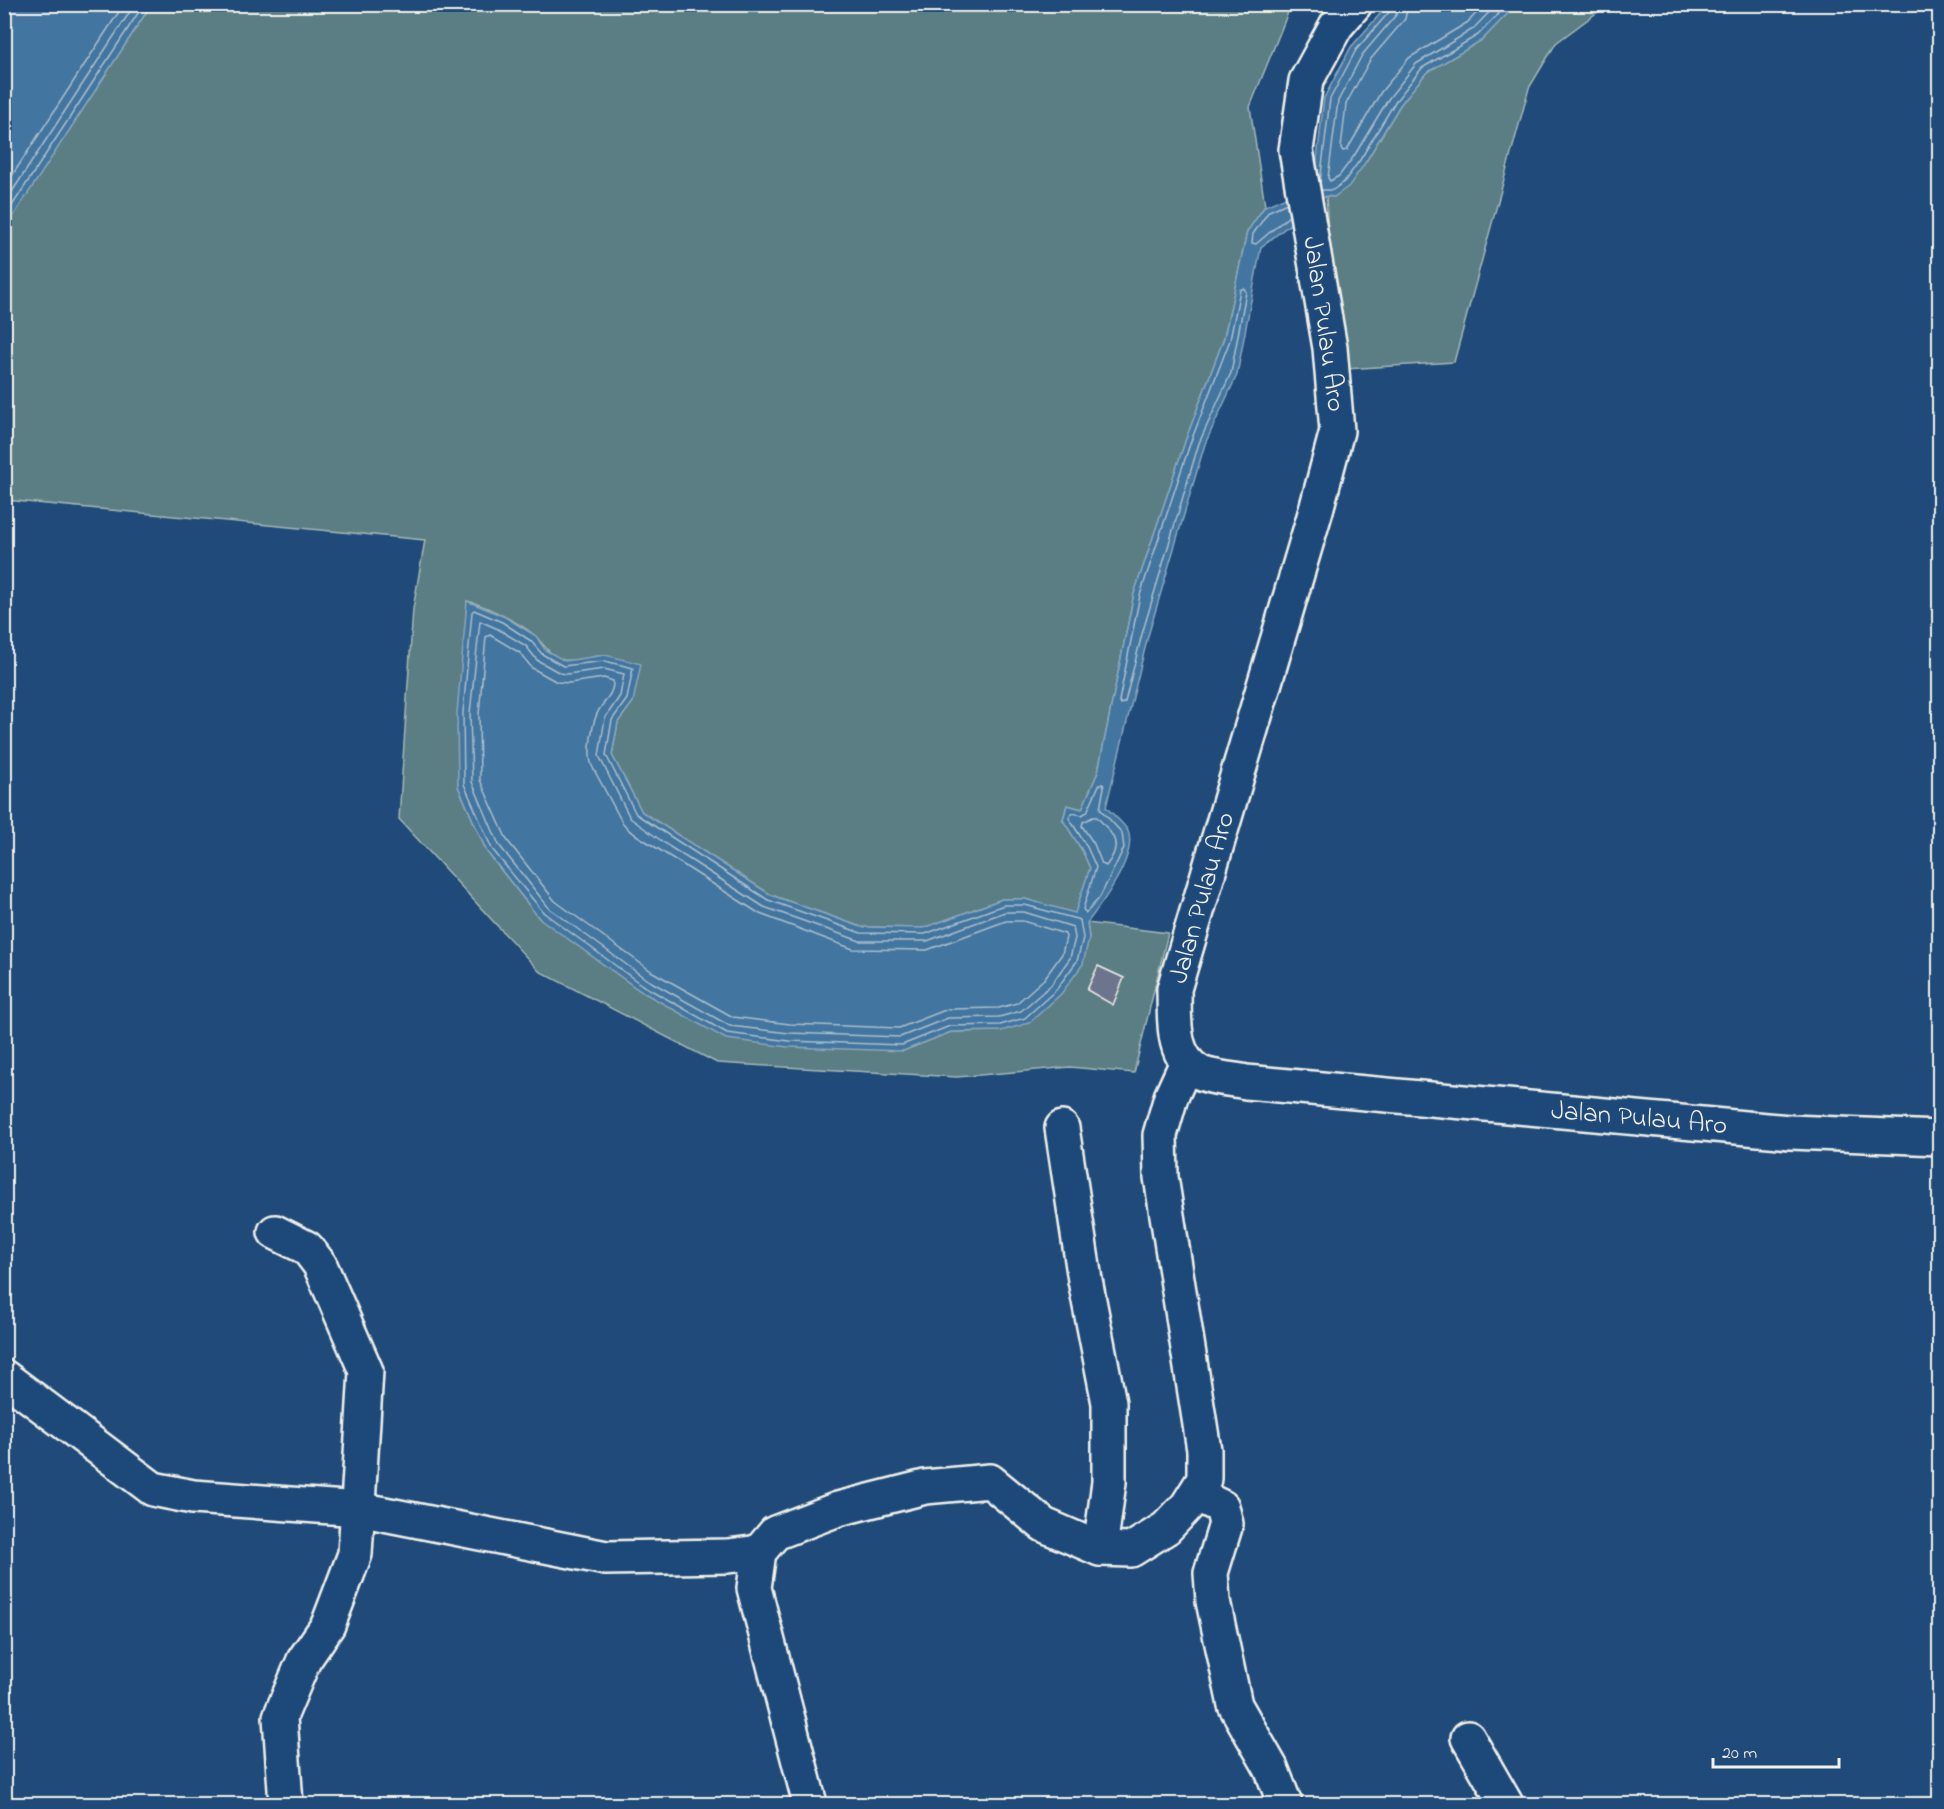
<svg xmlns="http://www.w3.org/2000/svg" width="1944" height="1809" font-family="'Indie Flower',sans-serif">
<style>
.green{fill:#5a7e83;stroke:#a7b8b6;stroke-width:1.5}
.water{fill:#4375a0;stroke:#8aa7bd;stroke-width:1.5}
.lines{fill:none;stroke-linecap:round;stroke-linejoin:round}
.shore{stroke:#adbfcb;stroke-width:1.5}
.building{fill:#6d758e;stroke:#f4f1e8;stroke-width:1.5}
.minor-casing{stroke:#f4f1e8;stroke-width:38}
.minor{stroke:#1f4a7a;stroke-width:33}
.labels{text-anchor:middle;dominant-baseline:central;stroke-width:4.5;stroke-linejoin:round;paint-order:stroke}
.street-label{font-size:27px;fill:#f4f1e8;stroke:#1f4a7a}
</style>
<rect width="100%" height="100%" fill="#1f4a7a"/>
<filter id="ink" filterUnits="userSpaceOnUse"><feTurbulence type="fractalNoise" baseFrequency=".0167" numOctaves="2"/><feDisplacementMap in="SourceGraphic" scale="12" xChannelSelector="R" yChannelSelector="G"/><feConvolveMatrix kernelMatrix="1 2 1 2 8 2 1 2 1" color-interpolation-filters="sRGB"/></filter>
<g filter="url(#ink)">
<g class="green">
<path d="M151 5H1291L1250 107 1265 206 1247 232 1224 338 1186 439 1134 594 1098 772 1082 809 1067 805 1063 820 1082 850 1090 868 1075 914 1025 899H1002L924 928 861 927 771 895 642 812 612 755 618 722 633 702 605 655C596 656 572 662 564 660 548 655 546 646 536 637 525 625 482 604 467 601L458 786 487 852 539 918 903 1051 951 1032 1001 1031 1089 938 1087 923 1168 933 1134 1073 1070 1067 957 1077 717 1063 539 971 399 819 413 609 425 540 5 500 4 229Z"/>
<path d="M1516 5H1607L1556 43 1529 88 1454 362 1346 369 1330 272 1326 196 1334 197 1365 163 1400 105 1426 73 1482 40Z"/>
</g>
<g class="water">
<path d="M5 4 151 5 5 229 4 5Z"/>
<path d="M1388 5H1516L1482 40 1426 73 1400 105 1365 163 1349 186 1334 197 1326 196 1261 247 1237 375 1205 444 1148 636 1106 807C1112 814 1124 823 1128 831 1138 855 1101 905 1087 923L1089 938 1083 964 1061 994 1029 1023 1001 1031 951 1032 903 1051 788 1047 726 1039 639 990 539 918 487 852 458 786 457 713 467 601 505 617 536 636 545 650 565 661 605 655 641 664 633 702 618 722 612 755 642 812 771 895 861 927 924 928 1002 899H1025L1075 913 1090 868 1082 850 1063 820 1067 805 1082 809 1098 772 1134 594 1186 439 1224 338 1247 232 1265 206 1314 185 1324 98 1351 47Z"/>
</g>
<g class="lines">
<g class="shore">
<path d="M1399 4 1396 15 1362 55 1338 101 1328 178 1330 181 1339 176 1354 156 1389 98 1416 64 1473 29 1497 4"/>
<path d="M1408 4 1405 19 1370 60 1346 104 1341 148 1343 151 1347 150 1381 92 1409 58 1468 22 1485 4"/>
<path d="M1320 183 1330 99 1356 50 1390 11 1392 4"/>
<path d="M4 188 124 4"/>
<path d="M1321 190H1333L1344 182 1360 160 1395 102 1422 68 1478 35 1508 4"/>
<path d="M1287 203 1269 211 1253 234 1252 243 1256 244 1289 216"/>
<path d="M4 204 135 4"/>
<path d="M4 218 144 4"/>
<path d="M1244 288 1246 292 1231 373 1199 443 1142 634 1125 702 1121 704 1119 701 1140 595 1191 441 1230 340 1240 290Z"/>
<path d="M474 610 502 622 531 641 542 654 563 666 605 661 633 668 627 699 612 720 606 755 636 814 768 900 861 933 925 934 1004 905H1025L1080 920 1083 938 1077 961 1056 990 1025 1018 1000 1025 950 1026 902 1045 789 1041 727 1033 642 985 544 913 492 849 464 784 463 713 472 612Z"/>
<path d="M480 621 498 629 526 646 537 660 560 673 567 674 604 669 624 674 620 696 605 718 599 756 630 818 670 847 764 907 860 941H927L1005 912H1024L1073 927 1075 938 1070 958 1051 985 1021 1011 999 1017 948 1018 900 1037 789 1033 730 1026 646 979 549 908 499 845 472 782 470 713Z"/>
<path d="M490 635 520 653 532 668 557 682 569 683 604 678 613 681C614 693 605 700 599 710 592 721 587 754 592 766L622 822 630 831 760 914 853 949 927 950 1006 921H1023L1065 934 1066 937 1062 954 1044 979 1017 1003 999 1008 948 1009 899 1028 790 1024 733 1017 651 971 555 901 507 840 480 780 479 714 486 637Z"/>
<path d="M1103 784 1104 787 1100 809 1122 833 1124 848 1100 897 1086 913 1083 909 1096 867 1087 847 1069 818 1072 813 1082 815 1087 812 1099 785Z"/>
<path d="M1093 817H1097C1113 835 1124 843 1106 866L1102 864 1094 844 1082 826 1083 822Z"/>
</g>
</g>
<path class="building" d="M1098 966 1124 978 1113 1005 1087 990Z"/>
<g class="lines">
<defs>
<g id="minor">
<path d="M1355 4 1336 26 1306 81 1296 150 1330 348 1337 431 1316 510 1174 989C1175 1017 1170 1056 1199 1072 1210 1078 1233 1079 1246 1082L1790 1132 1940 1138"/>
<path d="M1062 1128 1085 1280 1109 1403V1482L1100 1549"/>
<path d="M275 1232 307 1248 320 1265 366 1371 355 1554 328 1625 304 1660 280 1717 286 1804"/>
<path d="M4 1377 153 1489 193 1497 359 1509 606 1558 728 1556 759 1552"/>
<path d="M1195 1494 1222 1507 1226 1524 1211 1573 1213 1601 1235 1705 1271 1768 1285 1804"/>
<path d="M1468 1738 1506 1804"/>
<path d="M810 1804 754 1588 759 1552 775 1533 838 1509 925 1487 990 1481 1044 1525 1100 1549 1131 1550 1166 1528 1187 1506 1204 1479V1450L1161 1177 1160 1135 1171 1097 1187 1062"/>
</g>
</defs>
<use href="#minor" class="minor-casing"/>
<use href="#minor" class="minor"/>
</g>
</g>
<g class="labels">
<g class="street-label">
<text transform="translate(1323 324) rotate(82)">Jalan Pulau Aro</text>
<text transform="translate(1203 898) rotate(-74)">Jalan Pulau Aro</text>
<text transform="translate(1639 1119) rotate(5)">Jalan Pulau Aro</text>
</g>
</g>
<rect width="1944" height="1809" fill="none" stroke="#1f4a7a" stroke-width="24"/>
<rect x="12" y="12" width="1920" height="1785" fill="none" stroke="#f4f1e8" stroke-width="2" filter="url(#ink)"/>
<path d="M1713 1758v9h126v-9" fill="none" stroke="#f4f1e8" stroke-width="3"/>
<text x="1722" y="1758" font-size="18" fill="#f4f1e8" stroke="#1f4a7a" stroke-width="4.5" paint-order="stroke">20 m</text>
</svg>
